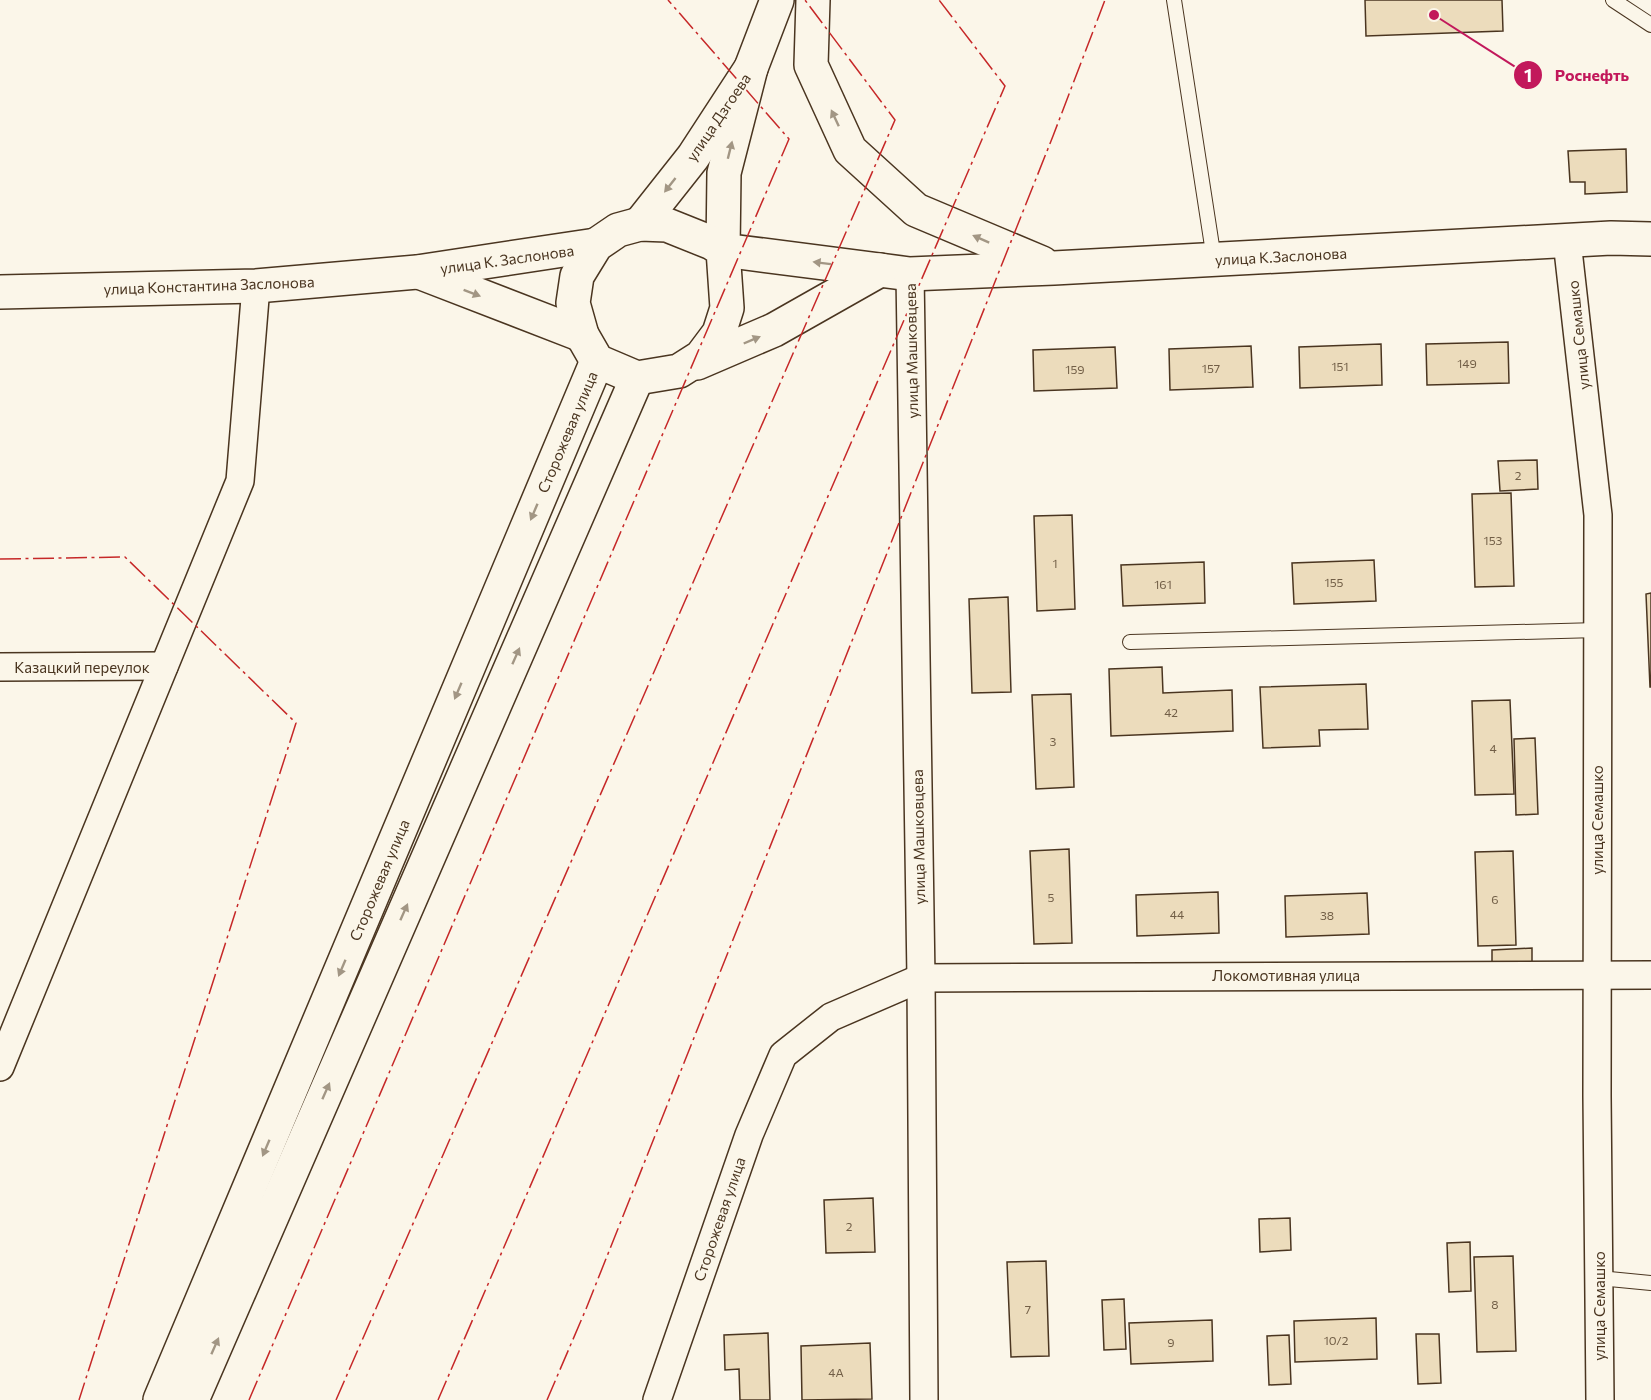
<svg xmlns="http://www.w3.org/2000/svg" width="1651" height="1400" font-family="Commissioner,sans-serif">
<style>
.building{fill:#ecdcbc;stroke:#4a3520;stroke-width:1.5}
.lines{fill:none;stroke-linecap:round;stroke-linejoin:round}
.lane-casing{stroke:#4a3520;stroke-width:16}
.street-casing{stroke:#4a3520;stroke-width:30}
.secondary-casing{stroke:#4a3520;stroke-width:36}
.lane{stroke:#fbf6e9;stroke-width:14}
.street{stroke:#fbf6e9;stroke-width:27}
.secondary{stroke:#fbf6e9;stroke-width:33}
.power{stroke:#c62828;stroke-width:1.5;stroke-dasharray:21 4.5 3 4.5;stroke-linecap:butt}
.oneway{fill:#a29684}
.labels{text-anchor:middle;dominant-baseline:central;stroke-width:4.5;stroke-linejoin:round;paint-order:stroke}
.number-label{font-size:12px;fill:#725f47}
.street-label{font-size:15px;fill:#4a3520;stroke:#fbf6e9}
.leader{fill:none;stroke:#c2185b;stroke-width:2}
.callout-dot{fill:#c2185b;stroke:#fbf6e9;stroke-width:2}
.mark-label{font-size:18px;text-anchor:middle;font-weight:bold;fill:#fff}
.callout-label{font-size:16px;text-anchor:middle;font-weight:bold;fill:#c2185b;stroke:#fbf6e9;stroke-width:4.5;stroke-linejoin:round;paint-order:stroke}
</style>
<rect width="100%" height="100%" fill="#fbf6e9"/>
<g class="building">
<path d="M1365 0H1502L1503 31 1366 36Z"/>
<path d="M1626 149 1627 192 1585 194V182H1570L1568 151Z"/>
<path d="M1508 342 1509 383 1427 385 1426 344Z"/>
<path d="M1381 344 1382 385 1300 388 1299 347Z"/>
<path d="M1251 346 1253 387 1170 390 1169 349Z"/>
<path d="M1115 347 1117 388 1034 391 1033 350Z"/>
<path d="M1537 460 1538 489 1500 491 1498 461Z"/>
<path d="M1511 493 1514 586 1475 587 1472 494Z"/>
<path d="M1072 515 1075 609 1037 611 1034 516Z"/>
<path d="M1374 560 1376 601 1294 604 1292 563Z"/>
<path d="M1204 562 1205 603 1123 606 1121 565Z"/>
<path d="M1651 593V687H1650L1646 594Z"/>
<path d="M1008 597 1011 692 972 693 969 599Z"/>
<path d="M1162 667 1163 693 1232 690 1233 731 1111 736 1109 669Z"/>
<path d="M1366 684 1368 729 1319 730 1320 746 1263 748 1260 687Z"/>
<path d="M1071 694 1074 787 1036 789 1032 695Z"/>
<path d="M1510 700 1514 794 1475 795 1472 701Z"/>
<path d="M1535 738 1538 814 1516 815 1514 739Z"/>
<path d="M1069 849 1072 943 1034 944 1030 851Z"/>
<path d="M1513 851 1516 945 1478 946 1475 852Z"/>
<path d="M1218 892 1219 933 1137 936 1136 895Z"/>
<path d="M1367 893 1369 934 1286 937 1285 896Z"/>
<path d="M1532 948V968L1492 969V950Z"/>
<path d="M873 1198 875 1252 826 1253 824 1200Z"/>
<path d="M1290 1218 1291 1250 1260 1252 1259 1219Z"/>
<path d="M1470 1242 1471 1291 1449 1292 1447 1243Z"/>
<path d="M1513 1256 1516 1351 1477 1352 1474 1257Z"/>
<path d="M1046 1261 1049 1356 1011 1357 1007 1262Z"/>
<path d="M1124 1299 1126 1349 1104 1350 1102 1300Z"/>
<path d="M1376 1318 1377 1359 1295 1362 1294 1321Z"/>
<path d="M1212 1320 1213 1361 1131 1364 1129 1323Z"/>
<path d="M768 1333 770 1400H740L739 1369 725 1370 724 1335Z"/>
<path d="M1416 1334H1439L1441 1383 1418 1384Z"/>
<path d="M1289 1335 1291 1384 1269 1385 1267 1336Z"/>
<path d="M870 1343 872 1399 802 1400 801 1346Z"/>
</g>
<g class="lines">
<defs>
<g id="lane">
<path d="M1174 0 1214 259"/>
<path d="M1613 0 1651 25"/>
<path d="M1130 642 1598 630"/>
<path d="M1599 1278 1651 1283"/>
</g>
<g id="street">
<path d="M1567 241 1598 515 1597 1096 1600 1400"/>
<path d="M910 274 921 978 924 1400"/>
<path d="M0 667 164 666"/>
<path d="M0 1067 240 481 256 286"/>
<path d="M657 1400 749 1135 783 1055 831 1017 921 978 1651 975"/>
</g>
<g id="secondary">
<path d="M813 0 811 65 850 150 916 210 1042 263"/>
<path d="M751 68 724 173 723 250 910 274 1054 268 1611 238 1651 239"/>
<path d="M640 224 667 225 712 243 723 250 727 308 719 333 701 357 679 371 637 378 597 361 582 335 573 303 577 276 596 245 618 230Z"/>
<path d="M640 224 693 157 751 68 777 0"/>
<path d="M419 272 582 335"/>
<path d="M0 292 256 286 417 272 596 245"/>
<path d="M697 363 774 330 880 270"/>
<path d="M160 1400 597 361"/>
<path d="M192 1400 637 378"/>
</g>
</defs>
<use href="#lane" class="lane-casing"/>
<use href="#street" class="street-casing"/>
<use href="#secondary" class="secondary-casing"/>
<use href="#lane" class="lane"/>
<use href="#street" class="street"/>
<use href="#secondary" class="secondary"/>
<g class="power">
<path d="M0 559 125 557 296 723 79 1400"/>
<path d="M249 1400 789 139 668 0"/>
<path d="M336 1400 895 120 805 0"/>
<path d="M438 1400 1005 86 939 0"/>
<path d="M547 1400 586 1309 1053 136 1105 0"/>
</g>
</g>
<defs><path id="oneway-solid" d="M-6-.8H1V-3.2L6.5 0L1 3.2V.8H-6Z" transform="scale(1.5)"/></defs>
<g class="oneway">
<use href="#oneway-solid" transform="translate(835 118) rotate(-115)"/>
<use href="#oneway-solid" transform="translate(730 150) rotate(-76)"/>
<use href="#oneway-solid" transform="translate(670 185) rotate(128)"/>
<use href="#oneway-solid" transform="translate(981 239) rotate(-156)"/>
<use href="#oneway-solid" transform="translate(822 263) rotate(-173)"/>
<use href="#oneway-solid" transform="translate(472 293) rotate(21)"/>
<use href="#oneway-solid" transform="translate(752 340) rotate(-23)"/>
<use href="#oneway-solid" transform="translate(534 512) rotate(113)"/>
<use href="#oneway-solid" transform="translate(516 656) rotate(-66)"/>
<use href="#oneway-solid" transform="translate(458 691) rotate(113)"/>
<use href="#oneway-solid" transform="translate(404 912) rotate(-66)"/>
<use href="#oneway-solid" transform="translate(342 968) rotate(113)"/>
<use href="#oneway-solid" transform="translate(326 1091) rotate(-66)"/>
<use href="#oneway-solid" transform="translate(266 1148) rotate(113)"/>
<use href="#oneway-solid" transform="translate(215 1346) rotate(-66)"/>
</g>
<g class="labels">
<g class="number-label">
<text x="1467" y="363">149</text>
<text x="1340" y="366">151</text>
<text x="1211" y="368">157</text>
<text x="1075" y="369">159</text>
<text x="1518" y="475">2</text>
<text x="1493" y="540">153</text>
<text x="1055" y="563">1</text>
<text x="1334" y="582">155</text>
<text x="1163" y="584">161</text>
<text x="1171" y="712">42</text>
<text x="1053" y="741">3</text>
<text x="1493" y="748">4</text>
<text x="1051" y="897">5</text>
<text x="1495" y="899">6</text>
<text x="1177" y="914">44</text>
<text x="1327" y="915">38</text>
<text x="849" y="1226">2</text>
<text x="1495" y="1304">8</text>
<text x="1028" y="1309">7</text>
<text x="1336" y="1340">10/2</text>
<text x="1171" y="1342">9</text>
<text x="836" y="1372">4А</text>
</g>
<g class="street-label">
<text transform="translate(718 117) rotate(-56)">улица Дзгоева</text>
<text transform="translate(1281 256) rotate(-3)">улица К.Заслонова</text>
<text transform="translate(507 259) rotate(-8)">улица К. Заслонова</text>
<text transform="translate(209 285) rotate(-2)">улица Константина Заслонова</text>
<text transform="translate(1578 335) rotate(-96)">улица Семашко</text>
<text transform="translate(911 351) rotate(-91)">улица Машковцева</text>
<text transform="translate(567 432) rotate(-67)">Сторожевая улица</text>
<text x="82" y="667">Казацкий переулок</text>
<text transform="translate(1597 820) rotate(-90)">улица Семашко</text>
<text transform="translate(918 837) rotate(-91)">улица Машковцева</text>
<text transform="translate(379 880) rotate(-67)">Сторожевая улица</text>
<text x="1286" y="975">Локомотивная улица</text>
<text transform="translate(719 1219) rotate(-71)">Сторожевая улица</text>
<text transform="translate(1599 1306) rotate(-90)">улица Семашко</text>
</g>
</g>
<path class="leader" d="M1434 15L1528 75"/>
<g class="callout-dot">
<circle cx="1434" cy="15" r="6"/>
<circle cx="1528" cy="75" r="15"/>
</g>
<g class="mark-label">
<text x="1528" y="82">1</text>
</g>
<g class="callout-label">
<text x="1592" y="81">Роснефть</text>
</g>
</svg>
